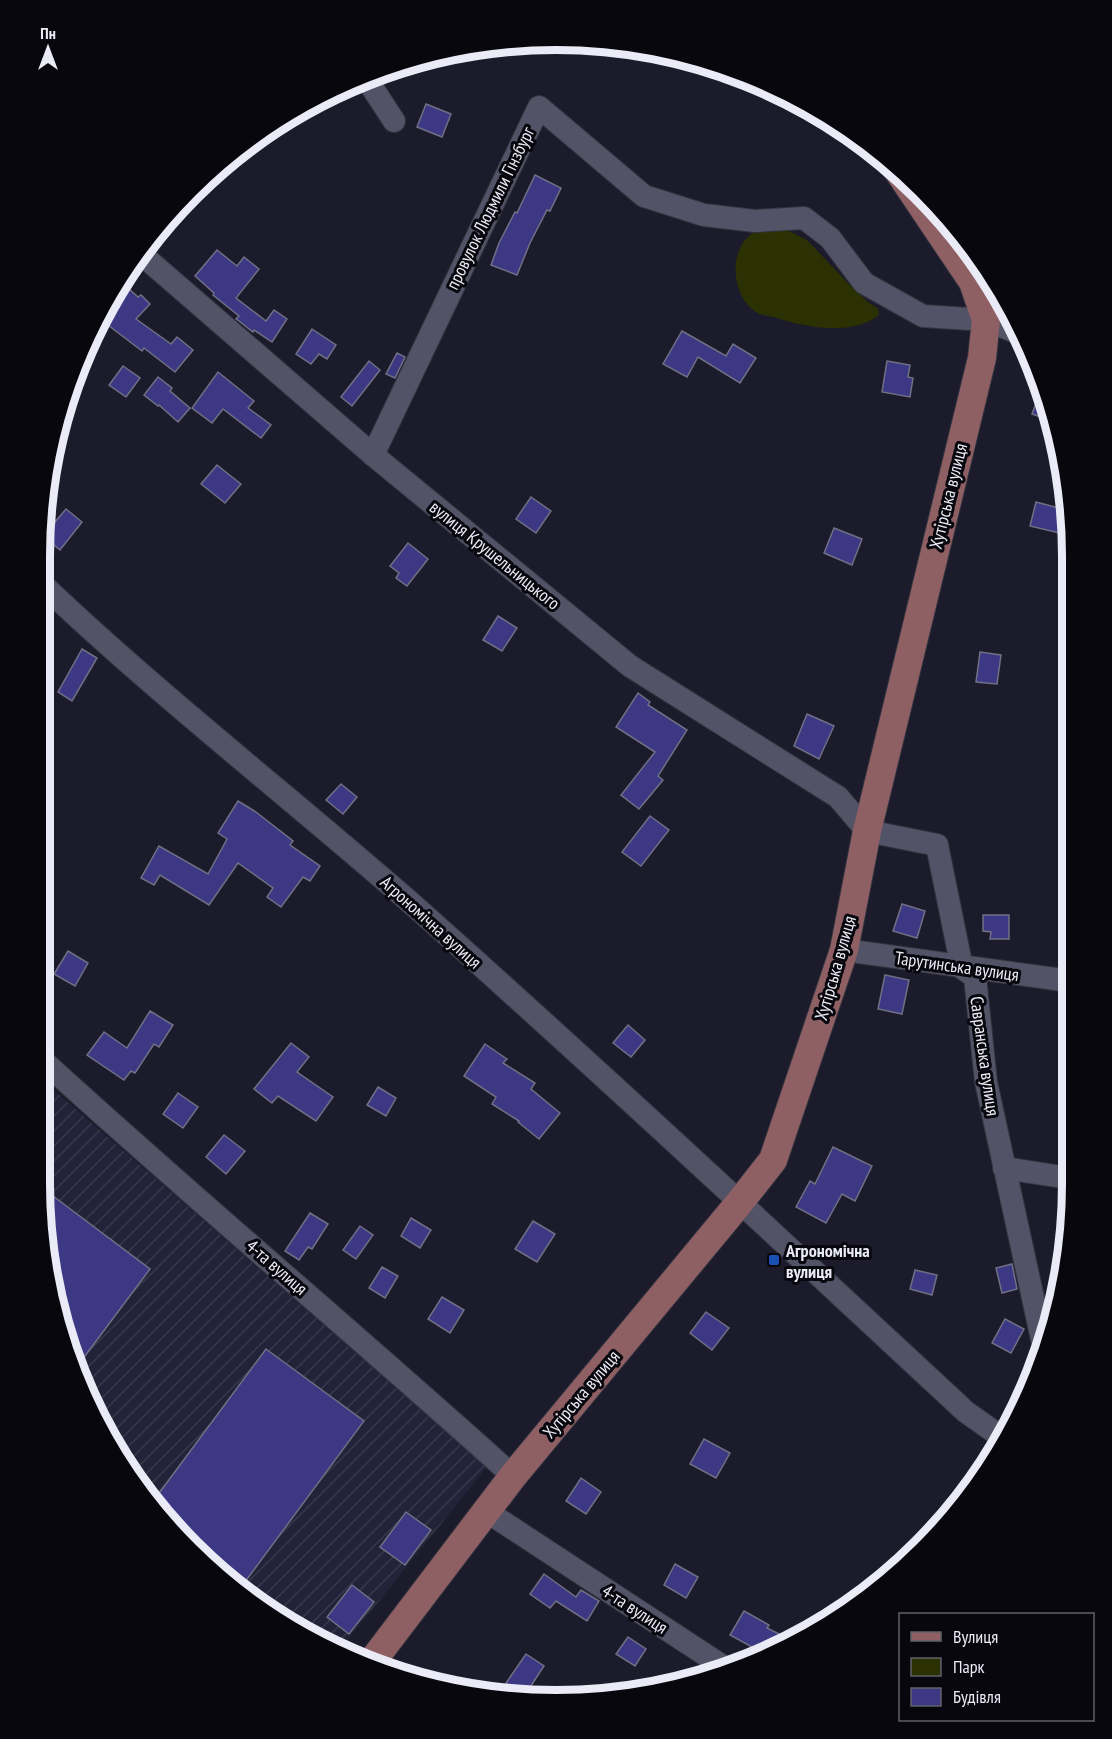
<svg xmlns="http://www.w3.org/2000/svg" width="1112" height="1739" font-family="'PT Sans Narrow',sans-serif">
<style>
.industrial{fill:url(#industrial-furrows)}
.green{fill:#2b3103}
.building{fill:#3d3883;stroke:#6f7084;stroke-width:1.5}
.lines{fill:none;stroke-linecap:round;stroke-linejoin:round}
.minor-casing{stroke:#343440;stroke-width:24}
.major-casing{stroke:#343440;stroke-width:30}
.minor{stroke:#525366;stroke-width:22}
.major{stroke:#8e6064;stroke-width:28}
.transit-dot{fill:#1a4fb4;stroke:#07070d;stroke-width:2}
.labels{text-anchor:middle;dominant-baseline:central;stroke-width:6;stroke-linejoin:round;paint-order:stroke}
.street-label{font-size:18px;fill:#eaebf6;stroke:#07070d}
.poi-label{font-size:18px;font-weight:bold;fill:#eaebf6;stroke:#07070d;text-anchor:start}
.rim{fill:none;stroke:#eaebf6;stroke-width:8}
</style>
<defs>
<pattern id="industrial-furrows" width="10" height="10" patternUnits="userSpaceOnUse" patternTransform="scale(1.5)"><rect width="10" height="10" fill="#222238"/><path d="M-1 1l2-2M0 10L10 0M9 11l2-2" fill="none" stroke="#38384c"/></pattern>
</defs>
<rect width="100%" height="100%" fill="#1b1b2b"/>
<path class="industrial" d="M40 1078 487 1467 342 1647 242 1593 126 1471 66 1349 39 1183Z"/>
<path class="green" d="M781 227 807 240 847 282 869 303 878 308 879 315C851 337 805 327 773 317 768 316 760 315 756 312 732 297 728 253 750 235 758 228 771 228 781 227Z"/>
<g class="building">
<path d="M426 104 451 114 442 137 417 127Z"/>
<path d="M535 175 561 188 550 211 547 210 530 243 517 275 491 265 499 243 515 212 517 213Z"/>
<path d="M217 250 237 266 244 257 259 269 236 298 266 321 274 310 287 319 272 342 254 330 253 332 239 321 236 319 239 316 213 295 214 293 195 276Z"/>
<path d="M128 288 138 297 141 295 150 304 136 319 171 344 177 337 193 350 175 372 144 348 142 351 100 319Z"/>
<path d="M312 329 336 345 327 359 319 354 311 364 296 354Z"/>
<path d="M682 331 726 356 733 344 756 358 740 383 698 357 687 377 663 364Z"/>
<path d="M397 353 405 357 395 378 386 374Z"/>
<path d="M369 361 380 370 352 406 341 397Z"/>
<path d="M887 361 910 365 908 377 913 378 910 397 882 392Z"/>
<path d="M123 366 140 378 126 397 109 385Z"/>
<path d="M218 372 254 401 248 408 271 425 261 438 223 409 212 423 192 408Z"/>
<path d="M158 377 172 388 170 391 190 408 178 422 159 405 158 406 144 395Z"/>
<path d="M1042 386 1051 410 1055 422 1032 414Z"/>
<path d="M217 465 241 484 225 503 201 484Z"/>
<path d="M531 497 551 511 536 533 516 519Z"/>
<path d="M1036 502 1070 511 1072 536 1030 526Z"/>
<path d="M66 509 82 522 60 550 43 536Z"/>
<path d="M834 528 862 539 852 565 824 553Z"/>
<path d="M408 543 428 559 407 586 396 578 399 573 390 566Z"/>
<path d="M498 616 517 628 502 651 483 640Z"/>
<path d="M82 649 97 658 72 701 58 692Z"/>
<path d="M980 652 1001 655 997 684 976 682Z"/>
<path d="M638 693 650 702 648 705 687 730 658 776 663 780 639 809 621 795 655 752 616 727Z"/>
<path d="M807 714 834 726 819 759 794 746Z"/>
<path d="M341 784 357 797 343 814 326 800Z"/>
<path d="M238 801 256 812 293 841 290 845 320 866 310 881 303 877 281 907 267 897 273 888 238 863 209 905 160 875 154 885 141 878 159 846 208 874 227 839 218 833Z"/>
<path d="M650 816 669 830 641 866 622 852Z"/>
<path d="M902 904 925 911 917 938 893 931Z"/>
<path d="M983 915H1009V939H990L991 932 983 931Z"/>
<path d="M68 951 88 963 75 986 54 974Z"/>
<path d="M885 975 909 980 902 1014 878 1009Z"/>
<path d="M150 1011 173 1025 159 1047 154 1044 135 1073 131 1071 124 1080 87 1055 104 1032 127 1048Z"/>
<path d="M628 1025 645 1040 631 1057 613 1043Z"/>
<path d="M291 1043 309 1057 297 1072 333 1097 316 1121 278 1096 272 1103 254 1089Z"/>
<path d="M485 1044 507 1059 503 1063 535 1083 531 1089 560 1113 539 1139 518 1122 519 1121 492 1104 496 1097 464 1076Z"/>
<path d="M378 1087 396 1098 386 1116 367 1105Z"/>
<path d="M178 1093 198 1107 183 1128 163 1114Z"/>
<path d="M224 1135 245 1151 226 1174 206 1157Z"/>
<path d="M833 1147 872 1166 855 1201 842 1194 826 1223 796 1207 810 1181 815 1184Z"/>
<path d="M49 1193 150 1269 76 1368 66 1349 42 1202Z"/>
<path d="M310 1213 328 1224 312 1249 308 1247 299 1260 285 1251Z"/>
<path d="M411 1218 431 1230 420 1248 401 1236Z"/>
<path d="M533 1221 555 1234 537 1262 515 1249Z"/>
<path d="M360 1226 373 1235 356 1259 343 1250Z"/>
<path d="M1012 1264 1017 1289 1002 1293 996 1268Z"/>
<path d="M382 1267 398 1276 385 1298 369 1288Z"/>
<path d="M915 1270 937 1275 932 1295 910 1289Z"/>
<path d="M442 1297 464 1310 450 1333 428 1319Z"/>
<path d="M706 1312 729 1328 712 1350 690 1333Z"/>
<path d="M1005 1319 1024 1329 1011 1353 992 1343Z"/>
<path d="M266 1349 364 1421 239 1590 154 1500Z"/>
<path d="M704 1439 730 1453 716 1478 690 1464Z"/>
<path d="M581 1478 601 1492 586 1514 566 1501Z"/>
<path d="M406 1512 431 1530 405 1565 380 1547Z"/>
<path d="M675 1564 698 1577 686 1598 664 1585Z"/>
<path d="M544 1574 576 1597 581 1590 599 1601 587 1621 556 1601 550 1608 530 1594Z"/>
<path d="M352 1585 374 1602 349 1634 327 1617Z"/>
<path d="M744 1611 769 1625 767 1628 787 1638 759 1651 730 1635Z"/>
<path d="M628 1637 646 1649 635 1666 616 1654Z"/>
<path d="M526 1654 544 1666 525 1695 506 1683Z"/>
</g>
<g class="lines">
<defs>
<g id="minor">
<path d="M366 78 394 121"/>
<path d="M141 254 373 455 630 666 838 797 867 831 937 845 962 968 975 977 986 1082 1043 1344"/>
<path d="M373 455 539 107 644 196 704 215 755 221 804 218 830 238 864 283 923 316 986 320 1023 335"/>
<path d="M43 585C163 699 295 801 420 911 604 1075 785 1244 966 1412L1000 1436"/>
<path d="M844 950 1070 981"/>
<path d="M40 1058C195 1200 357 1335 513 1476"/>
<path d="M1004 1168 1069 1178"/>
<path d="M486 1511 724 1667"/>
</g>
<path id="major" d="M371 1663 513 1476 740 1202 773 1160 844 950 867 831 982 358 986 320 973 282 895 166"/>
</defs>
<use href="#minor" class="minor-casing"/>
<use href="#major" class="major-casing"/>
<use href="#minor" class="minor"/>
<use href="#major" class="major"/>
</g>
<rect class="transit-dot" x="768" y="1254" width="12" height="12" rx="3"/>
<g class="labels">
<g class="street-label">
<text transform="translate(490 208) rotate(-64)">провулок Людмили Гінзбург</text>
<text transform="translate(948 496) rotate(-76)">Хутірська вулиця</text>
<text transform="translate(495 555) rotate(39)">вулиця Крушельницького</text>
<text transform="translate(431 922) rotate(42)">Агрономічна вулиця</text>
<text transform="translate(957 966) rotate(8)">Тарутинська вулиця</text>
<text transform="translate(835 968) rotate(-74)">Хутірська вулиця</text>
<text transform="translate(985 1056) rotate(82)">Савранська вулиця</text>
<text transform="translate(277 1267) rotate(41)">4-та вулиця</text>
<text transform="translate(581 1394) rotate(-50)">Хутірська вулиця</text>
<text transform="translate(635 1609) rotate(33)">4-та вулиця</text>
</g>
<g class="poi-label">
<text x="786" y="1250">Агрономічна<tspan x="786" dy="21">вулиця</tspan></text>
</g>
</g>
<path d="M0 0H1112V1739H0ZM556 50H556A506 506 0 0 1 1062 556V1184A506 506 0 0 1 556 1690H556A506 506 0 0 1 50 1184V556A506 506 0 0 1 556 50Z" fill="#07070d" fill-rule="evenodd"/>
<path class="rim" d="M556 50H556A506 506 0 0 1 1062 556V1184A506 506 0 0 1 556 1690H556A506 506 0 0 1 50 1184V556A506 506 0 0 1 556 50Z"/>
<rect x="899" y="1613" width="195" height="108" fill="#07070d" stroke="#62626a" stroke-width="1.5"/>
<rect x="911" y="1632" width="30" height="9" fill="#8e6064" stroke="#62626a" stroke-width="1.5"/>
<text x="953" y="1643" font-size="18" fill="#eaebf6">Вулиця</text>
<rect x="911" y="1658" width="30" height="18" fill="#2b3103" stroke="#62626a" stroke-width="1.5"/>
<text x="953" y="1673" font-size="18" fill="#eaebf6">Парк</text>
<rect x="911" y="1688" width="30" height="18" fill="#3d3883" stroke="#62626a" stroke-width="1.5"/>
<text x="953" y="1703" font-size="18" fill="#eaebf6">Будівля</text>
<g transform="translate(48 48)" stroke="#07070d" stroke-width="4.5" paint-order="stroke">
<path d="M0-4.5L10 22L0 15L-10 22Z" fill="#eaebf6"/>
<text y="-9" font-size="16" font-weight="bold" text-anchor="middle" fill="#eaebf6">Пн</text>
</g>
</svg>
